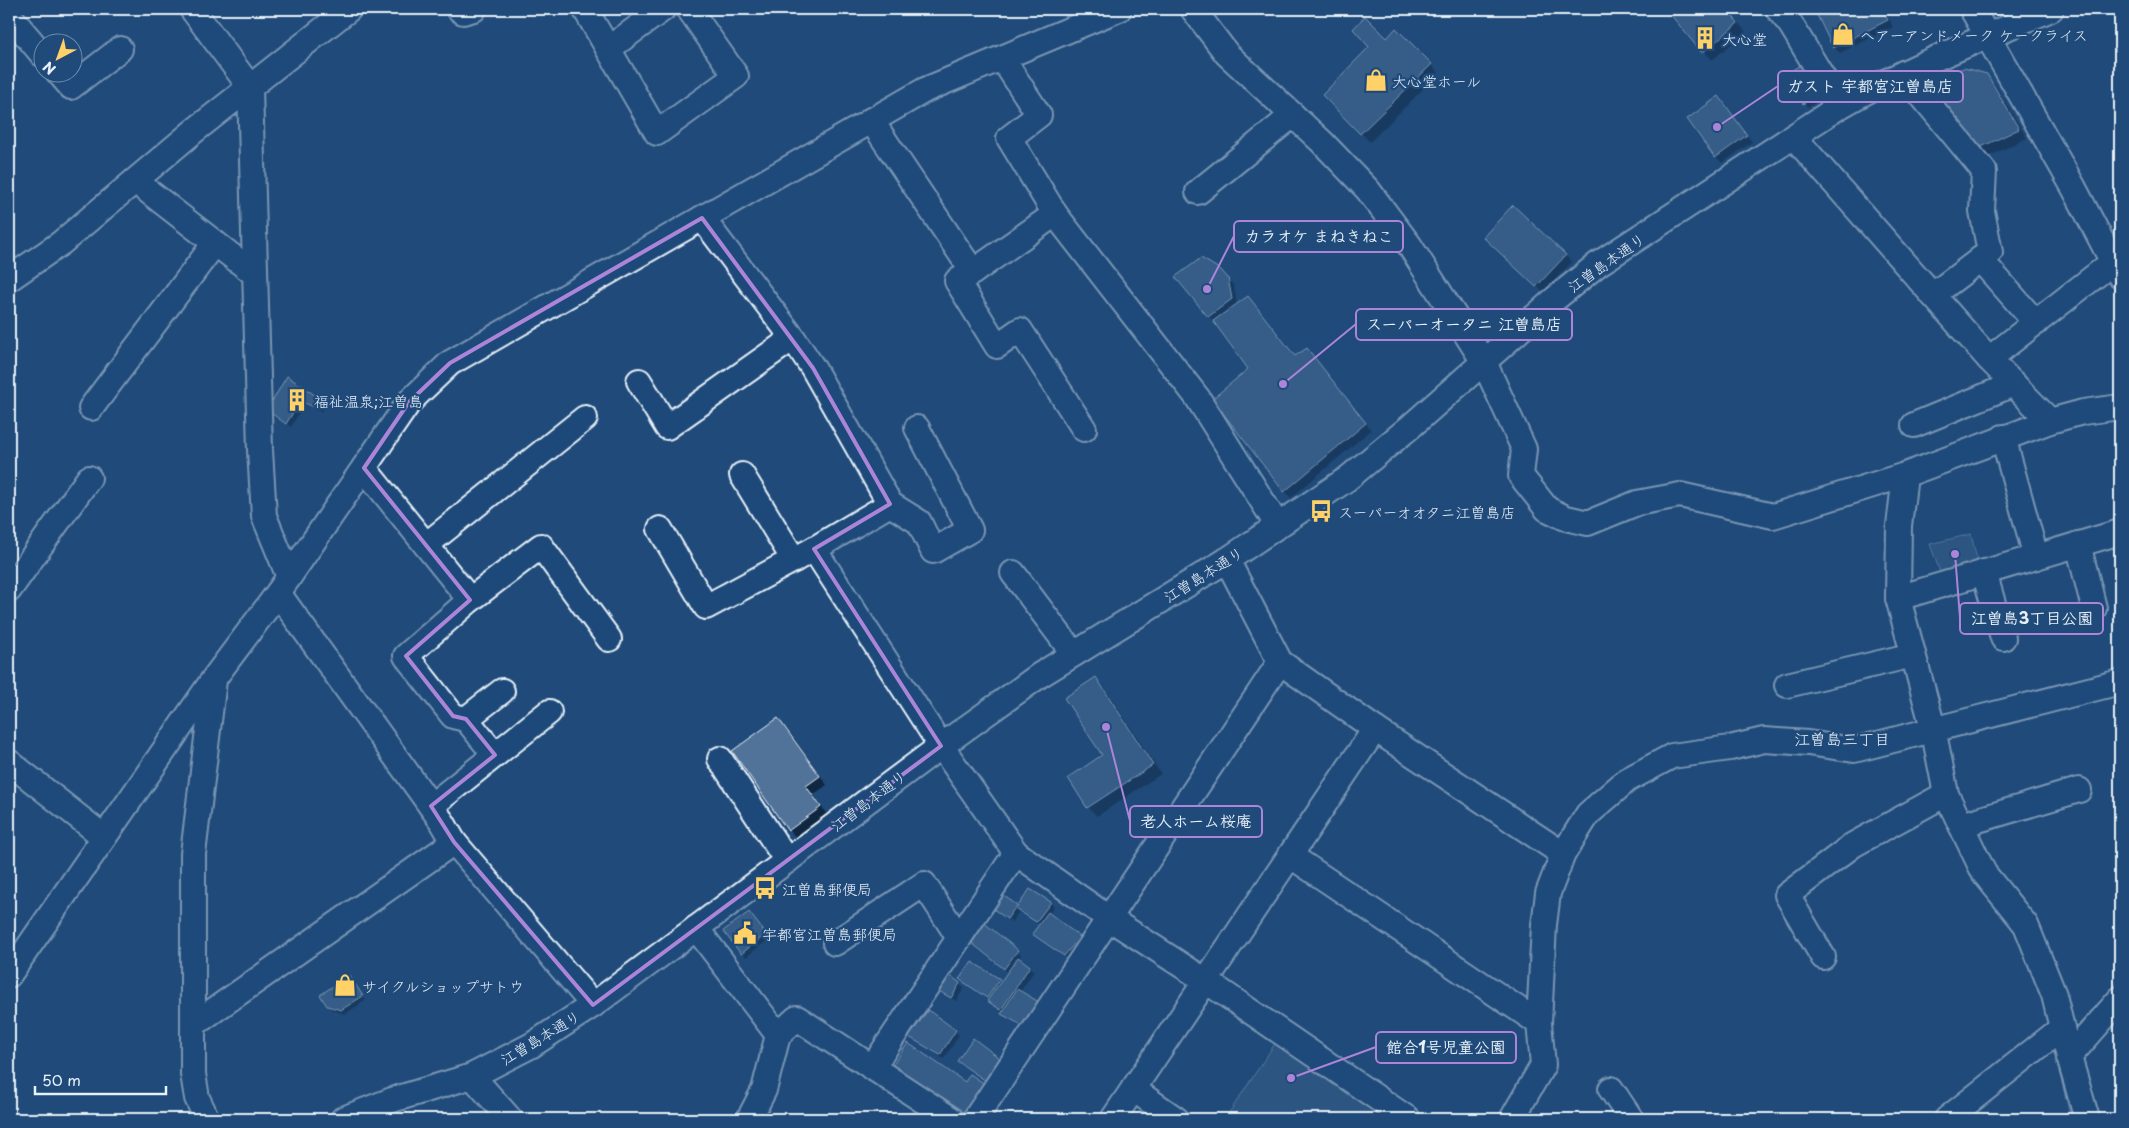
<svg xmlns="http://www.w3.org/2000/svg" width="2129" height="1128" font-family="'Playpen Sans','Klee One',sans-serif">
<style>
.green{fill:#3c628c;stroke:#92aac2}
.water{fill:#6685a7;stroke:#9ab0c7}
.shadow{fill:#0007}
.building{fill:#517399;stroke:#e8f1f8}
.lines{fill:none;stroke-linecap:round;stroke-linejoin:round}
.minor-casing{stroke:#e8f1f8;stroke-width:28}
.minor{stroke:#1f4a7a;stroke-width:24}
.marked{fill:none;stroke:#ac85d9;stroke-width:4;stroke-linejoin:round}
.labels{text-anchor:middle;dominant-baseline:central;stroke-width:4.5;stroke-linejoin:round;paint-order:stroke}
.poi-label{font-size:15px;fill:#e8f1f8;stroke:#1f4a7a;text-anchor:start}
.street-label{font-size:15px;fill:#e8f1f8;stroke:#1f4a7a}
.neighbourhood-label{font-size:16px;fill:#e8f1f8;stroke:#1f4a7a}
.leader{fill:none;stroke:#ac85d9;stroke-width:2}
.callout-dot{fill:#ac85d9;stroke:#1f4a7a;stroke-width:2}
.callout{fill:#1f4a7a;stroke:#ac85d9;stroke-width:2}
.callout-label{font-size:16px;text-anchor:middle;font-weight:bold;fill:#e8f1f8}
</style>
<rect width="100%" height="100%" fill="#1f4a7a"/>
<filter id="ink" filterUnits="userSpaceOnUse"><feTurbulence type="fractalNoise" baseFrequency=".02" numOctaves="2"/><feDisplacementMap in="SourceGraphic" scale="10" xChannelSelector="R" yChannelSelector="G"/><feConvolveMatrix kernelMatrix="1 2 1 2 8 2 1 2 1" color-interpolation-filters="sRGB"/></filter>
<g filter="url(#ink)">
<g class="green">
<path d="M1971 534 1978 564 1941 575 1930 544Z"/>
<path d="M1276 1042 1383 1113 1382 1119H1225Z"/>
</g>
<g class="water">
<path d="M2120 980V990L2084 1028 2079 1024Z"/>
<path d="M2066 1065 2079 1119H2071L2058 1067Z"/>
</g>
<g class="shadow">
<path d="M1668 9H1727L1746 32 1712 60Z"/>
<path d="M1832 9H1884L1893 27 1840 53 1834 47 1818 16Z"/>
<path d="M1891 9H1901L1894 12Z"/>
<path d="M1396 29 1439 73 1370 142 1323 95 1387 40Z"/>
<path d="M1801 67 1821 99 1808 107 1804 103Z"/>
<path d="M1986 76 1995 85 2027 138 1985 158 1976 149Z"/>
<path d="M1719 98 1752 142 1722 163 1716 157Z"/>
<path d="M1513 206 1572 262 1543 292 1485 237Z"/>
<path d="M1221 271 1234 286 1237 305 1248 297 1296 357 1313 356 1371 430 1291 498 1285 491 1250 369 1209 316Z"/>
<path d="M287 378 325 405 321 412 304 404 291 427 268 410Z"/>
<path d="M1095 679 1104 687 1161 774 1097 816 1088 807 1104 756Z"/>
<path d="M778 720 787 729 827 785 813 795 829 817 798 839 789 830Z"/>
<path d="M1030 890 1051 903 1054 907 1049 914 1083 942 1069 959 1038 937 1040 925 1019 911 1012 922 997 912 1016 906 1019 908Z"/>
<path d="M752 917 769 939 746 957 742 953Z"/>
<path d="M974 944 1017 951 1021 955 1018 959 1034 971 1020 992 1029 1030 1007 1018 990 1000 960 979 999 980 1002 982 1009 973Z"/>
<path d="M948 976 964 988 956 1001 943 993Z"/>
<path d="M349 977 366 1000 345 1014 332 1010 328 1005Z"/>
<path d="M955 1031 959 1035 944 1059 911 1037Z"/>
</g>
<g class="building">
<path d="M1666 9H1727L1738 23 1702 53Z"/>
<path d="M1830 9H1882L1888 20 1833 48 1817 15Z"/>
<path d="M1365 16 1387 38 1396 28 1432 64 1360 134 1322 95 1369 47 1353 29Z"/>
<path d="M1801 65 1818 94 1803 104 1785 74Z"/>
<path d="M1964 68 1987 74 2019 129 1975 150 1921 82Z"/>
<path d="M1719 96 1747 135 1715 158 1687 119Z"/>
<path d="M1513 205 1566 255 1536 287 1483 237Z"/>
<path d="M1201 258 1221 270 1228 278 1232 299 1208 317 1175 277Z"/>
<path d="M1248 296 1295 356 1307 348 1366 423 1284 492 1212 399 1248 369 1213 321Z"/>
<path d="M287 376 322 400 316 408 300 401 286 424 267 410Z"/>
<path d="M1096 677 1153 765 1087 808 1068 778 1102 755 1064 698Z"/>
<path d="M778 718 820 776 806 786 821 807 788 831 732 751Z"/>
<path d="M1030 889 1051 902 1036 922 1016 909Z"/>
<path d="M1001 894 1017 905 1007 919 992 908Z"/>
<path d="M749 912 766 934 741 954 723 931Z"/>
<path d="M1048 912 1080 937 1064 956 1032 934Z"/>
<path d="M983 922 1018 950 1004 969 968 940Z"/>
<path d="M1018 957 1030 966 1001 1010 987 1001Z"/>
<path d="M972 962 1000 979 987 998 959 979Z"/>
<path d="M948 974 960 983 951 998 937 990Z"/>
<path d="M349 975 363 996 341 1010 327 1006 320 995Z"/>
<path d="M1017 989 1039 1002 1025 1027 1001 1014Z"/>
<path d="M928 1010 956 1030 940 1055 909 1037Z"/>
<path d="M973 1038 1002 1060 986 1081 957 1061Z"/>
<path d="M908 1043 965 1082 970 1074 985 1084 962 1118 887 1073Z"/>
</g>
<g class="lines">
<defs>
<g id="minor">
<path d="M192 9 250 87 260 450 264 516 289 577"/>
<path d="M459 9 463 12 474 9"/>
<path d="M585 9 657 133 736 76 689 9"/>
<path d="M1193 9 1227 54 1322 142 1368 190 1410 246 1484 362 1524 449 1521 476 1547 509 1566 518 1588 523 1637 503 1680 495 1773 516 1905 475 2050 421 2083 412 2120 407"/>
<path d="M1778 9 1791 25 1840 106"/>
<path d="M1972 9 2074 188 2120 276"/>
<path d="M9 15 42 54"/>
<path d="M608 49 663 9"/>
<path d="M1002 58 1039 115 1009 138 1055 214"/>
<path d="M58 72 71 87 120 49"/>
<path d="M1903 73 1984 171 1982 211 1990 252 1933 295"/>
<path d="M871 120 973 272 1055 214 1197 397 1278 526"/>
<path d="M1794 137 1989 359 2050 421"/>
<path d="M135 181 255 274"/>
<path d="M1198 192 1293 115"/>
<path d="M702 218 793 338 813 368 890 504 814 549 941 746 1016 853 1110 919 1206 981 1408 1119"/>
<path d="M1980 259 2036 323"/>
<path d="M973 272 957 281 997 346 1020 330 1084 429"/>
<path d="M9 279 61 243 194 131 349 9"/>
<path d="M1989 359 2113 262"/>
<path d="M639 381 667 427 793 338"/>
<path d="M91 408 215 243"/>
<path d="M1914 425 2014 384"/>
<path d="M2003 437 2036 557"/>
<path d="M364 468 470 600"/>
<path d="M742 475 794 560"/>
<path d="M1905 475 1899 526 1898 598 1933 728 1946 794 1984 873 2026 925 2054 995 2069 1057 2087 1119"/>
<path d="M890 504 919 522 933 551 970 530 917 428"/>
<path d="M660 529 706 607 814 549"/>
<path d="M2078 544 2094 608"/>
<path d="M426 545 585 418"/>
<path d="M1227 560 1280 662 1375 729 1563 854"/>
<path d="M1984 572 2003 638"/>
<path d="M1013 573 1074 654"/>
<path d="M9 590 89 478"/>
<path d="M278 593 443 823 454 842 593 1005"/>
<path d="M1898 598 2120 532"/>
<path d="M1787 685 1913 655"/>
<path d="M466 719 502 691"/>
<path d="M495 755 466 719 453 716 406 656 470 600 541 546 609 639"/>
<path d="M720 759 787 861"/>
<path d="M9 762 104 837"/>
<path d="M431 806 549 712"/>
<path d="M1961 825 2079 790"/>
<path d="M1291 856 1539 1023"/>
<path d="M696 928 778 1035"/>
<path d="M835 943 924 884 959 938"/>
<path d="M1823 957 1787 895 1853 845 1946 794"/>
<path d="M9 975 215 677 278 593 409 402 450 363 925 90 1119 9"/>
<path d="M193 1025 454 842"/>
<path d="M2069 1057 2120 999"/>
<path d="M872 1068 1016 853"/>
<path d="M472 1076 510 1119"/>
<path d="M1133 1089 1176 1119"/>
<path d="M1611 1089 1631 1119"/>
<path d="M207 1119 197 1098 193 1074V854L214 680"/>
<path d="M343 1119 392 1100 472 1076 532 1045 593 1005 941 746 1040 675 1227 560 1347 479 1410 427 1556 298 1598 264 1840 106C1908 67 1980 40 2051 9"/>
<path d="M749 1119 764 1090 778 1035 797 1018 951 1119"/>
<path d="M975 1119 1280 662"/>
<path d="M1113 1119 1375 729"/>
<path d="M1512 1119 1543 1065 1539 1023 1544 925 1548 893 1563 854 1588 814 1627 780 1672 756 1730 748 1764 740 1808 743 1854 750 2120 682"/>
<path d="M1947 1119 2062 1028"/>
</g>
</defs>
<use href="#minor" class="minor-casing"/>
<use href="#minor" class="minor"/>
</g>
</g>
<path d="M0 0H2129V1128H0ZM702 218 813 368 890 504 814 549 941 746 593 1005 454 842 431 806 495 755 466 719 453 716 406 656 470 600 364 468 409 402 450 363Z" fill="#1f4a7a" fill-opacity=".55" fill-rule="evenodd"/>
<path class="marked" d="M702 218 813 368 890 504 814 549 941 746 593 1005 454 842 431 806 495 755 466 719 453 716 406 656 470 600 364 468 409 402 450 363Z"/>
<defs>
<symbol id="shop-bare" viewBox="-9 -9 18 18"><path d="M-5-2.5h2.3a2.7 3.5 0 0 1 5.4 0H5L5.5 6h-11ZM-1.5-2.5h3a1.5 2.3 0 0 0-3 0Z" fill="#ffd166" stroke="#1f4a7a" stroke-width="2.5" paint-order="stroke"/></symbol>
<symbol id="building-bare" viewBox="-9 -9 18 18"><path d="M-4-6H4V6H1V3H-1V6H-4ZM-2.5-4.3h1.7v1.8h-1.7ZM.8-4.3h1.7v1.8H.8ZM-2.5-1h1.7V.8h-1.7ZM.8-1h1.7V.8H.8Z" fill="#ffd166" stroke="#1f4a7a" stroke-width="2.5" paint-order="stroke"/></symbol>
<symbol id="bus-bare" viewBox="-9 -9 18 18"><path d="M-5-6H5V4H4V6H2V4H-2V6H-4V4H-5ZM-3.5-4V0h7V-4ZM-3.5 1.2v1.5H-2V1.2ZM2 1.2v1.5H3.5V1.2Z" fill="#ffd166" stroke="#1f4a7a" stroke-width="2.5" paint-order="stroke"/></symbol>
<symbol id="civic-bare" viewBox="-9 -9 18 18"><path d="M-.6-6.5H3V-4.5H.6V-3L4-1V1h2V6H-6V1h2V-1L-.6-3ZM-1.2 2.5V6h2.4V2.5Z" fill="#ffd166" stroke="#1f4a7a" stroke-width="2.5" paint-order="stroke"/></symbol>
</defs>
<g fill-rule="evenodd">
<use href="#shop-bare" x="1827" y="18" width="32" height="32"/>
<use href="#building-bare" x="1689" y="22" width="32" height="32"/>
<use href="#shop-bare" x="1360" y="64" width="32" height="32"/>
<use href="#building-bare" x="281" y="384" width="32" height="32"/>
<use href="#bus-bare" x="1305" y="495" width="32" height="32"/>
<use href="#bus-bare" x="749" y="872" width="32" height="32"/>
<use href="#civic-bare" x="729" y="917" width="32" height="32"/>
<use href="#shop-bare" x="329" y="969" width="32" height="32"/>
</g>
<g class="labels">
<g class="poi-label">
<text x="1860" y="34">ヘアーアンドメーク ケークライス</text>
<text x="1722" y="38">大心堂</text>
<text x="1392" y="80">大心堂ホール</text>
<text x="314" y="400">福祉温泉;江曽島</text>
<text x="1338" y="511">スーパーオオタニ江曽島店</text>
<text x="782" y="888">江曽島郵便局</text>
<text x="762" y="933">宇都宮江曽島郵便局</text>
<text x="362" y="985">サイクルショップサトウ</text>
</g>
<g class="street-label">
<text transform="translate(1606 262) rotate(-35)">江曽島本通り</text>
<text transform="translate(1203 574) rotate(-32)">江曽島本通り</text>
<text transform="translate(868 800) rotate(-37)">江曽島本通り</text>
<text transform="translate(540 1037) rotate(-31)">江曽島本通り</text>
</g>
<g class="neighbourhood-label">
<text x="1842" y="738">江曽島三丁目</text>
</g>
</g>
<path class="leader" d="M1717 127L1778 86M1207 289L1234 236M1283 384L1356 324M1955 554L1960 618M1106 727L1130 821M1291 1078L1376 1047"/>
<g class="callout-dot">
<circle cx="1717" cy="127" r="5"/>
<circle cx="1207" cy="289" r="5"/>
<circle cx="1283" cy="384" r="5"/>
<circle cx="1955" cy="554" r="5"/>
<circle cx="1106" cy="727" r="5"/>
<circle cx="1291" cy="1078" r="5"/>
</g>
<g class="callout">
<rect x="1778" y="71" width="185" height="31" rx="5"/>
<rect x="1234" y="221" width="169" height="31" rx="5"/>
<rect x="1356" y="309" width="216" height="31" rx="5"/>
<rect x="1960" y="603" width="143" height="31" rx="5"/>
<rect x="1130" y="806" width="132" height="31" rx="5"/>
<rect x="1376" y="1032" width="140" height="31" rx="5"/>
</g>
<g class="callout-label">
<text x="1870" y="92">ガスト 宇都宮江曽島店</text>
<text x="1319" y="242">カラオケ まねきねこ</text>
<text x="1464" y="330">スーパーオータニ 江曽島店</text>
<text x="2032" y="624">江曽島3丁目公園</text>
<text x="1196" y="827">老人ホーム桜庵</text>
<text x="1446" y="1053">館合1号児童公園</text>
</g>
<rect width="2129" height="1128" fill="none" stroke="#1f4a7a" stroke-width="30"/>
<rect x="15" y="15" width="2099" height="1098" fill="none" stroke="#e8f1f8" stroke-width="2" filter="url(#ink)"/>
<g transform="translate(58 58) rotate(221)"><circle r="24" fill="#1f4a7a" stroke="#6f8dac"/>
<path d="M0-4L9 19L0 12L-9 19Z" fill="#ffd166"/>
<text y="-8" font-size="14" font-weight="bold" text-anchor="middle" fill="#e8f1f8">N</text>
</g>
<path d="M35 1086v8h131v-8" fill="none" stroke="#e8f1f8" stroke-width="2.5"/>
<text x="42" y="1086" font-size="15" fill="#e8f1f8" stroke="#1f4a7a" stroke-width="4" paint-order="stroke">50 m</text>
</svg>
